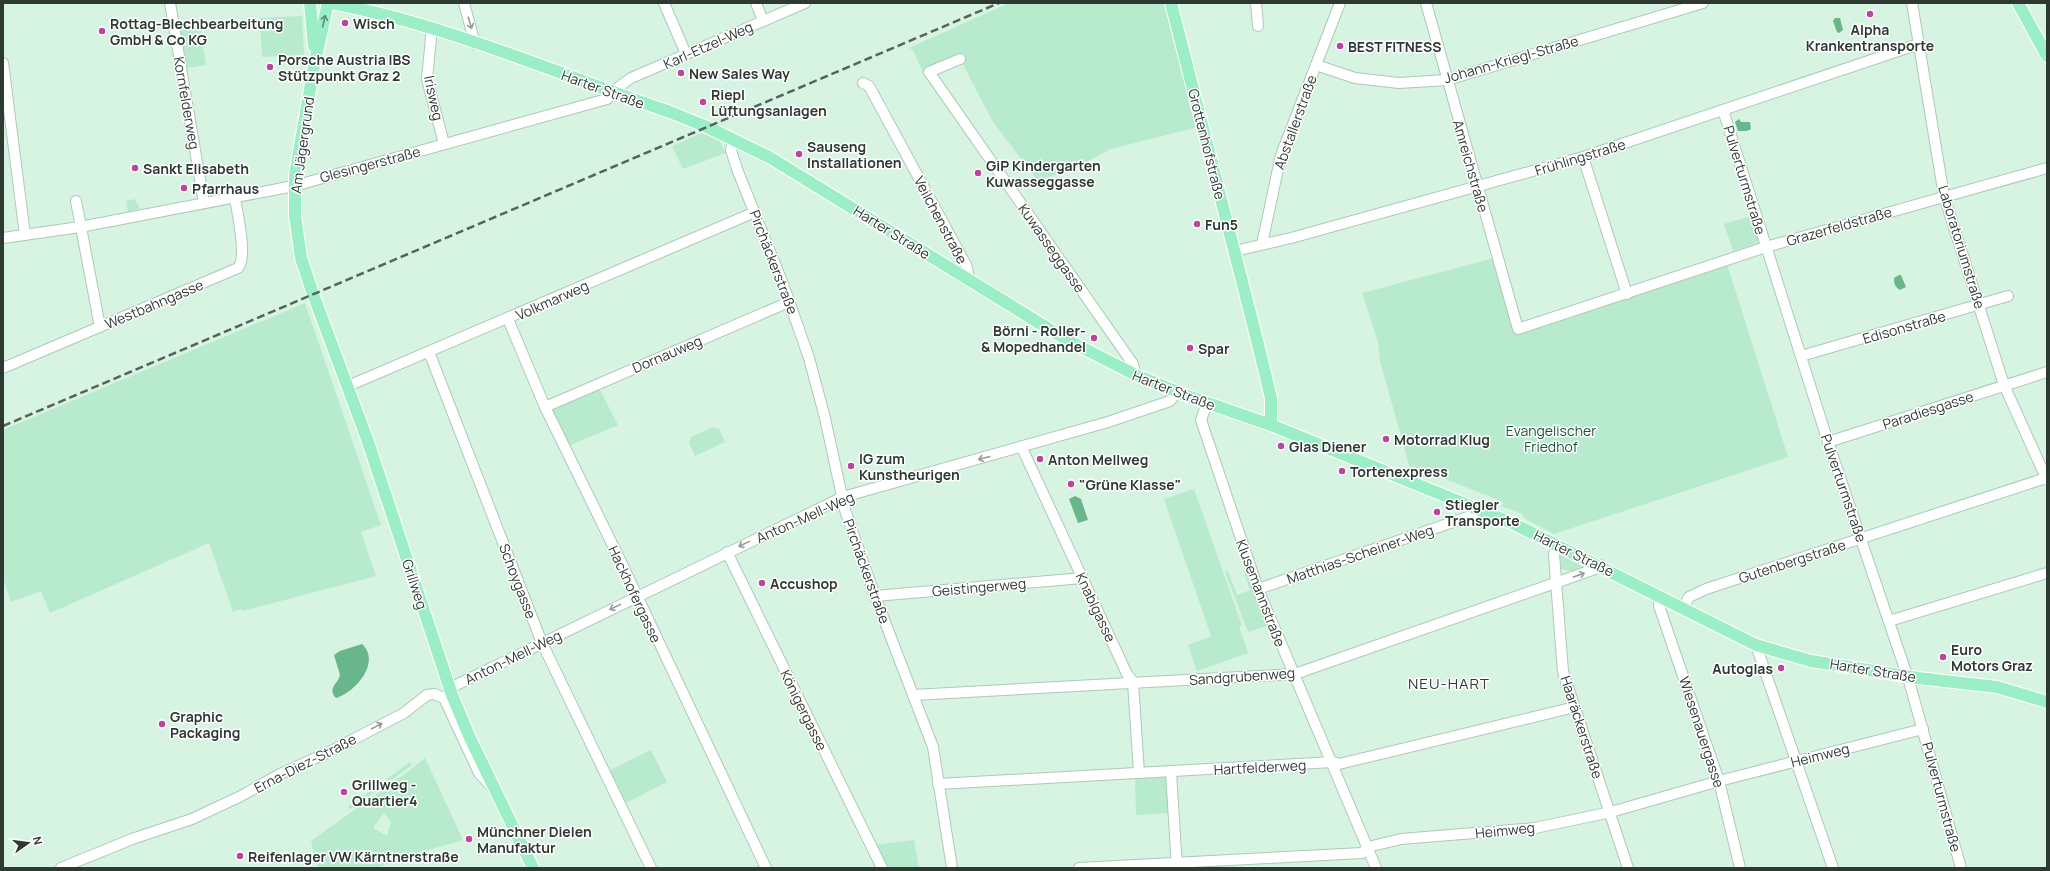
<svg xmlns="http://www.w3.org/2000/svg" width="2050" height="871" font-family="Manrope,sans-serif">
<style>
.green{fill:#b8eacd;fill-rule:evenodd}
.water{fill:#69b58c}
.lines{fill:none;stroke-linecap:round;stroke-linejoin:round}
.minor-casing{stroke:#adc9b8;stroke-width:12}
.major-casing{stroke:#fff;stroke-width:14}
.minor{stroke:#fff;stroke-width:10}
.major{stroke:#9ceec7;stroke-width:12}
.rail{stroke:#55645b;stroke-width:2.5;stroke-dasharray:8 4;stroke-linecap:butt}
.oneway{stroke:#608a75}
.oneway2{stroke:#969c98}
.poi-dot{fill:#ba459c;stroke:#fff;stroke-width:1.5}
.labels{text-anchor:middle;dominant-baseline:central;stroke-width:3;stroke-linejoin:round;paint-order:stroke}
.poi-label{font-size:14px;font-weight:bold;fill:#2e3932;stroke:#fff;text-anchor:start}
.street-label{font-size:14px;fill:#2e3932;stroke:#fff}
.park-label{font-size:14px;fill:#195439;stroke:#fff}
.neighbourhood-label{font-size:15px;letter-spacing:1px;fill:#2e3932;stroke:#fff}
</style>
<rect width="100%" height="100%" fill="#d7f4e3"/>
<g class="green">
<path d="M1009 3H1166L1198 127 1111 149 1078 166 1038 181 993 122 960 59 923 72 913 50 909 48Z"/>
<path d="M302 16 304 55 262 57 260 18Z"/>
<path d="M201 19V34L206 65 186 68 178 23Z"/>
<path d="M702 133 719 140 726 153 683 169 672 146Z"/>
<path d="M135 199 140 209 128 212 126 201Z"/>
<path d="M1751 216 1759 239 1757 243 1733 251 1724 224Z"/>
<path d="M1494 258 1523 331 1560 320 1727 264 1788 457 1554 534 1524 518 1522 514 1501 506 1503 502 1433 474 1421 478 1411 472 1380 361 1378 342 1362 293Z"/>
<path d="M305 303 381 525 361 532 376 576 243 611 242 609 233 612 209 543 50 613 41 591 11 602 3 579V430Z"/>
<path d="M599 388 618 425 566 447 552 410 555 407Z"/>
<path d="M713 427 719 429 725 442 695 456 689 443 691 437Z"/>
<path d="M1194 489 1242 626 1239 627 1248 653 1197 671 1188 645 1211 636 1164 499Z"/>
<path d="M1562 553 1588 566 1577 573 1558 568 1557 556Z"/>
<path d="M1228 571 1237 595 1250 590 1244 572H1246L1267 626 1248 632 1225 572Z"/>
<path d="M651 750 667 782 624 804 608 771Z"/>
<path d="M425 758 463 840 397 859 378 868H318L311 841 414 767ZM384 813 391 822 387 836 373 828Z"/>
<path d="M410 762 412 765 382 787 380 784Z"/>
<path d="M1135 776H1166L1168 779 1170 813 1136 815Z"/>
<path d="M377 786 379 789 350 809 348 807Z"/>
<path d="M914 840 919 868H885L874 845Z"/>
</g>
<g class="water">
<path d="M1835 18H1840L1843 30 1839 33 1837 32 1833 21Z"/>
<path d="M1739 119 1741 122H1750L1751 129 1747 131H1738L1735 122Z"/>
<path d="M1899 275H1901L1906 287 1900 290C1895 287 1894 284 1894 278Z"/>
<path d="M1075 496 1081 499 1088 520 1078 523 1069 499Z"/>
<path d="M362 644C382 663 354 693 336 698 327 688 338 684 340 675L334 655 340 651Z"/>
</g>
<g class="lines">
<defs>
<g id="minor">
<path d="M170 3 204 203"/>
<path d="M464 3 475 44"/>
<path d="M664 3 686 54"/>
<path d="M756 3 763 21"/>
<path d="M1256 3 1258 26"/>
<path d="M1426 3 1518 329 1766 247 2047 168"/>
<path d="M1912 3 1944 196 2004 385 2047 480"/>
<path d="M432 28 427 79 444 144"/>
<path d="M960 59 929 72 1133 364 1136 375"/>
<path d="M3 63 25 235"/>
<path d="M1316 65 1355 78 1399 83 1447 80 1703 3"/>
<path d="M863 83 869 86 966 265 968 273 966 277"/>
<path d="M1723 110 1828 442 1909 681 1961 868"/>
<path d="M734 140 731 150 737 169 783 284 809 358 825 418 845 510 875 596 933 747 952 868"/>
<path d="M1583 157 1627 294"/>
<path d="M76 201 100 327"/>
<path d="M3 238 80 227 294 186 607 99 620 86 631 78 805 3"/>
<path d="M1262 244 1281 155 1340 3"/>
<path d="M1235 251 1291 238 1583 157 1919 44"/>
<path d="M508 319 545 407 620 560 766 868"/>
<path d="M429 352 542 643 651 868"/>
<path d="M1801 356 2008 296"/>
<path d="M3 368 238 268C248 257 237 213 235 198"/>
<path d="M348 386 755 212"/>
<path d="M1207 403 1201 420 1258 589 1376 868"/>
<path d="M545 407 789 302"/>
<path d="M1828 442 2047 372"/>
<path d="M1022 448 1127 674 1133 682 1139 773"/>
<path d="M1556 544 1554 555 1563 672 1628 868"/>
<path d="M727 552 882 868"/>
<path d="M1258 589 1485 511"/>
<path d="M875 596 1083 578"/>
<path d="M1660 597 1659 606 1719 781 1740 868"/>
<path d="M1683 608 1689 597 1706 589 2046 478"/>
<path d="M1889 621 2047 573"/>
<path d="M1756 645 1833 868"/>
<path d="M450 688 843 497 1108 422 1170 401 1177 392"/>
<path d="M913 695 1295 674 1595 569 1600 565"/>
<path d="M1171 772 1177 868"/>
<path d="M938 784 1333 762 1339 764 1575 707"/>
<path d="M61 868 132 839 192 819 241 796 280 774 329 752 404 713 427 695 434 694 444 698 479 773 490 785"/>
<path d="M1079 868 1362 853 1368 847 1401 839 1535 828 1611 812 1719 781 1923 729"/>
</g>
<g id="major">
<path d="M310 3 314 46"/>
<path d="M328 3 314 66 295 175V215L301 258 313 294 367 439 452 695 470 738 533 868"/>
<path d="M331 3C446 24 559 75 670 112L707 127 769 157 1067 340 1136 375 1190 397 1271 425 1514 524 1756 645 1811 661 1918 678 1997 687 2047 702"/>
<path d="M1171 3 1257 340 1271 398V425"/>
<path d="M2018 3 2047 56"/>
</g>
</defs>
<use href="#minor" class="minor-casing"/>
<use href="#major" class="major-casing"/>
<use href="#minor" class="minor"/>
<use href="#major" class="major"/>
<path class="rail" d="M3 426 999 3"/>
</g>
<defs><path id="oneway-shaft" d="M-6 0H5M1.5-3L5.5 0L1.5 3" fill="none" stroke-width="1.6" stroke-linecap="round" stroke-linejoin="round"/></defs>
<use class="oneway" href="#oneway-shaft" transform="translate(324 21) rotate(-77)"/>
<g class="oneway2">
<use href="#oneway-shaft" transform="translate(470 23) rotate(74)"/>
<use href="#oneway-shaft" transform="translate(984 458) rotate(165)"/>
<use href="#oneway-shaft" transform="translate(744 544) rotate(154)"/>
<use href="#oneway-shaft" transform="translate(1579 575) rotate(-19)"/>
<use href="#oneway-shaft" transform="translate(615 607) rotate(154)"/>
<use href="#oneway-shaft" transform="translate(377 726) rotate(-28)"/>
</g>
<g class="poi-dot">
<circle cx="1870" cy="14" r="4"/>
<circle cx="345" cy="23" r="4"/>
<circle cx="102" cy="31" r="4"/>
<circle cx="1340" cy="46" r="4"/>
<circle cx="270" cy="67" r="4"/>
<circle cx="681" cy="73" r="4"/>
<circle cx="703" cy="102" r="4"/>
<circle cx="799" cy="154" r="4"/>
<circle cx="135" cy="168" r="4"/>
<circle cx="978" cy="173" r="4"/>
<circle cx="184" cy="188" r="4"/>
<circle cx="1197" cy="224" r="4"/>
<circle cx="1094" cy="338" r="4"/>
<circle cx="1190" cy="348" r="4"/>
<circle cx="1386" cy="439" r="4"/>
<circle cx="1281" cy="446" r="4"/>
<circle cx="1040" cy="459" r="4"/>
<circle cx="851" cy="466" r="4"/>
<circle cx="1342" cy="471" r="4"/>
<circle cx="1071" cy="484" r="4"/>
<circle cx="1437" cy="512" r="4"/>
<circle cx="762" cy="583" r="4"/>
<circle cx="1943" cy="657" r="4"/>
<circle cx="1781" cy="668" r="4"/>
<circle cx="162" cy="724" r="4"/>
<circle cx="344" cy="792" r="4"/>
<circle cx="469" cy="839" r="4"/>
<circle cx="240" cy="856" r="4"/>
</g>
<g class="labels">
<g class="poi-label">
<text x="110" y="23">Rottag-Blechbearbeitung<tspan x="110" dy="16">GmbH &amp; Co KG</tspan></text>
<text x="353" y="23">Wisch</text>
<text x="1870" y="29" text-anchor="middle">Alpha<tspan x="1870" dy="16">Krankentransporte</tspan></text>
<text x="1348" y="46">BEST FITNESS</text>
<text x="278" y="59">Porsche Austria IBS<tspan x="278" dy="16">Stützpunkt Graz 2</tspan></text>
<text x="689" y="73">New Sales Way</text>
<text x="711" y="94">Riepl<tspan x="711" dy="16">Lüftungsanlagen</tspan></text>
<text x="807" y="146">Sauseng<tspan x="807" dy="16">Installationen</tspan></text>
<text x="986" y="165">GiP Kindergarten<tspan x="986" dy="16">Kuwasseggasse</tspan></text>
<text x="143" y="168">Sankt Elisabeth</text>
<text x="192" y="188">Pfarrhaus</text>
<text x="1205" y="224">Fun5</text>
<text x="1086" y="330" text-anchor="end">Börni - Roller-<tspan x="1086" dy="16">&amp; Mopedhandel</tspan></text>
<text x="1198" y="348">Spar</text>
<text x="1394" y="439">Motorrad Klug</text>
<text x="1289" y="446">Glas Diener</text>
<text x="859" y="458">IG zum<tspan x="859" dy="16">Kunstheurigen</tspan></text>
<text x="1048" y="459">Anton Mellweg</text>
<text x="1350" y="471">Tortenexpress</text>
<text x="1079" y="484">"Grüne Klasse"</text>
<text x="1445" y="504">Stiegler<tspan x="1445" dy="16">Transporte</tspan></text>
<text x="770" y="583">Accushop</text>
<text x="1951" y="649">Euro<tspan x="1951" dy="16">Motors Graz</tspan></text>
<text x="1773" y="668" text-anchor="end">Autoglas</text>
<text x="170" y="716">Graphic<tspan x="170" dy="16">Packaging</tspan></text>
<text x="352" y="784">Grillweg -<tspan x="352" dy="16">Quartier4</tspan></text>
<text x="477" y="831">Münchner Dielen<tspan x="477" dy="16">Manufaktur</tspan></text>
<text x="248" y="856">Reifenlager VW Kärntnerstraße</text>
</g>
<g class="street-label">
<text transform="translate(708 45) rotate(-24)">Karl-Etzel-Weg</text>
<text transform="translate(1511 59) rotate(-16)">Johann-Kriegl-Straße</text>
<text transform="translate(603 89) rotate(20)">Harter Straße</text>
<text transform="translate(434 98) rotate(78)">Irisweg</text>
<text transform="translate(187 103) rotate(80)">Kornfelderweg</text>
<text transform="translate(1295 122) rotate(-70)">Abstallerstraße</text>
<text transform="translate(1207 144) rotate(76)">Grottenhofstraße</text>
<text transform="translate(302 145) rotate(-82)">Am Jägergrund</text>
<text transform="translate(1580 157) rotate(-17)">Frühlingstraße</text>
<text transform="translate(370 164) rotate(-15)">Glesingerstraße</text>
<text transform="translate(1471 166) rotate(74)">Amreichstraße</text>
<text transform="translate(1745 180) rotate(73)">Pulverturmstraße</text>
<text transform="translate(941 220) rotate(62)">Veilchenstraße</text>
<text transform="translate(1839 226) rotate(-16)">Grazerfeldstraße</text>
<text transform="translate(892 232) rotate(32)">Harter Straße</text>
<text transform="translate(1962 247) rotate(73)">Laboratoriumstraße</text>
<text transform="translate(1052 248) rotate(55)">Kuwasseggasse</text>
<text transform="translate(774 262) rotate(69)">Pirchäckerstraße</text>
<text transform="translate(552 300) rotate(-24)">Volkmarweg</text>
<text transform="translate(154 304) rotate(-23)">Westbahngasse</text>
<text transform="translate(1904 327) rotate(-16)">Edisonstraße</text>
<text transform="translate(667 354) rotate(-23)">Dornauweg</text>
<text transform="translate(1174 390) rotate(21)">Harter Straße</text>
<text transform="translate(1928 410) rotate(-18)">Paradiesgasse</text>
<text transform="translate(1844 488) rotate(71)">Pulverturmstraße</text>
<text transform="translate(805 517) rotate(-24)">Anton-Mell-Weg</text>
<text transform="translate(1574 553) rotate(26)">Harter Straße</text>
<text transform="translate(1360 554) rotate(-19)">Matthias-Scheiner-Weg</text>
<text transform="translate(1792 561) rotate(-18)">Gutenbergstraße</text>
<text transform="translate(867 571) rotate(70)">Pirchäckerstraße</text>
<text transform="translate(518 581) rotate(69)">Schoygasse</text>
<text transform="translate(415 584) rotate(72)">Grillweg</text>
<text transform="translate(979 587) rotate(-5)">Geistingerweg</text>
<text transform="translate(1261 593) rotate(69)">Klusemannstraße</text>
<text transform="translate(635 594) rotate(65)">Hackhofergasse</text>
<text transform="translate(1096 607) rotate(65)">Knablgasse</text>
<text transform="translate(513 657) rotate(-26)">Anton-Mell-Weg</text>
<text transform="translate(1873 670) rotate(9)">Harter Straße</text>
<text transform="translate(1242 676) rotate(-4)">Sandgrubenweg</text>
<text transform="translate(804 710) rotate(64)">Königergasse</text>
<text transform="translate(1582 727) rotate(72)">Haaräckerstraße</text>
<text transform="translate(1702 732) rotate(72)">Wiesenauergasse</text>
<text transform="translate(1820 755) rotate(-14)">Heimweg</text>
<text transform="translate(305 763) rotate(-27)">Erna-Diez-Straße</text>
<text transform="translate(1260 767) rotate(-3)">Hartfelderweg</text>
<text transform="translate(1942 797) rotate(75)">Pulverturmstraße</text>
<text transform="translate(1505 830) rotate(-6)">Heimweg</text>
</g>
<g class="park-label">
<text x="1551" y="430">Evangelischer<tspan x="1551" dy="16">Friedhof</tspan></text>
</g>
<g class="neighbourhood-label">
<text x="1449" y="683">NEU-HART</text>
</g>
</g>
<rect width="2050" height="871" fill="none" stroke="#2e3932" stroke-width="8"/>
<g transform="translate(28 843) rotate(76)" stroke="#ffffff" stroke-width="3" paint-order="stroke">
<path d="M0-3L7 15L0 10L-7 15Z" fill="#2e3932"/>
<text y="-6" font-size="11" font-weight="bold" text-anchor="middle" fill="#2e3932">N</text>
</g>
</svg>
